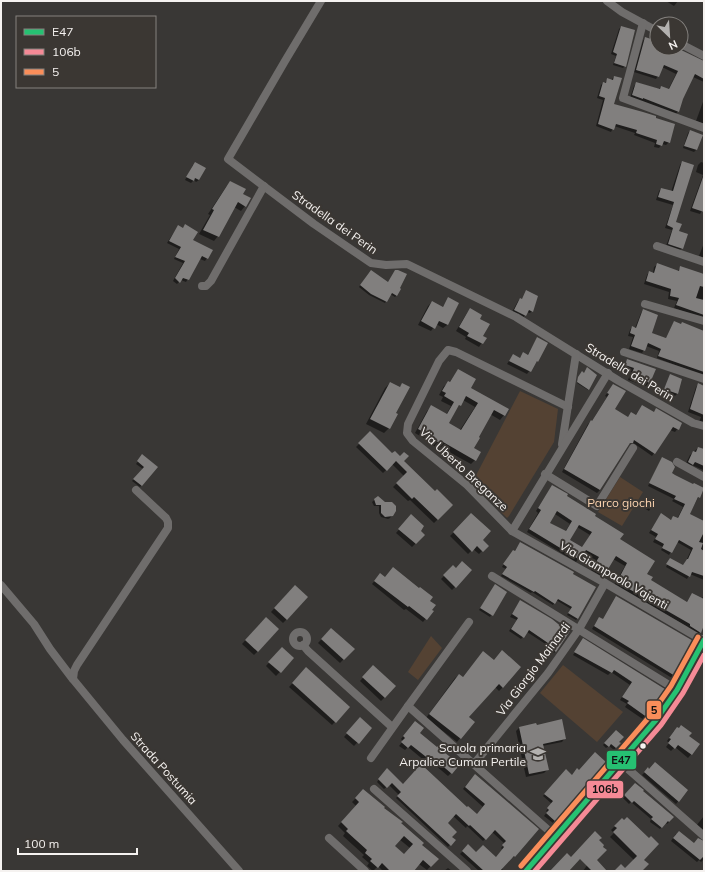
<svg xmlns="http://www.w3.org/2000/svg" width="705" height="872" font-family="Mulish,sans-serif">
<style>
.green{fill:#544233}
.shadow{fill:#0007;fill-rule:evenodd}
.building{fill:#817f7e;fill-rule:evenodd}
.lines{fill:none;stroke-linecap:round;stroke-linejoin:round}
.minor{stroke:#6f6d6c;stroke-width:8}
.major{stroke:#746e6c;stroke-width:10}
.bus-1-casing{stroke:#3b3733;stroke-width:8}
.bus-2-casing{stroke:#3b3733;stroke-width:8}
.bus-3-casing{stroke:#3b3733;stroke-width:8}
.bus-1{stroke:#26c172;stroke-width:5}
.bus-2{stroke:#f58a96;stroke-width:5}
.bus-3{stroke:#fa8e5a;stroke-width:5}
.bus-dot{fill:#f5f2f0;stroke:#3b3733;stroke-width:1.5}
.labels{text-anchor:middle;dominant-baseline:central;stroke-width:4;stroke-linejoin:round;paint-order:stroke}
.street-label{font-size:12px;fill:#f5f2f0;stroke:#3b3733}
.park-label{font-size:12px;fill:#fcd4b0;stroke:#3b3733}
.poi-label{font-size:12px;fill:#f5f2f0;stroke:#3b3733;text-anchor:end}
.line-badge{stroke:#3b3733;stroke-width:1.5}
.pale-badge-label{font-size:11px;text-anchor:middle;font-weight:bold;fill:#111}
</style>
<rect width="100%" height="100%" fill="#393735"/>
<g class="green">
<path d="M520 391 558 409 554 442 509 516 507 518 472 483Z"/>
<path d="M620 477 643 492 622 526 598 512Z"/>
<path d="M431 636 442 648 418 680 408 672Z"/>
<path d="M563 665 623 712 597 742 540 693Z"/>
</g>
<g class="shadow">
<path d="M666 1H678L674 6Z"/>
<path d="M621 27 625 66 623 68 613 65 616 56 611 54 619 29Z"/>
<path d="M645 38 657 42V48H677L704 62V82L693 77 682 98 678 111 676 114 630 98 634 86 637 83 659 89 661 87 668 90 676 74 662 67 658 76 656 79 634 72 643 41Z"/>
<path d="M614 77 613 105 669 142 666 145 662 144 659 148 654 147 655 143 634 135 635 133 614 126 611 132 596 126 603 100 597 98 601 85 603 83H605L608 79 611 80Z"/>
<path d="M704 99V124L696 121Z"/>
<path d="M690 131 701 135 696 150 694 152 683 148 688 133Z"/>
<path d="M682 162 675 223 682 248 679 251 666 246 672 230 665 228 673 205 656 200 659 191 661 189 671 192 680 165Z"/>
<path d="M701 162 704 163V206L702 211 700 214 690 211 703 175 696 172 698 165Z"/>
<path d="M193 165 199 180 196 182 194 180 191 183 185 180Z"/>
<path d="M230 182 242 194 245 206 241 211 234 207 218 236 214 241 199 234 210 215 208 214 226 187Z"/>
<path d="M178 226 192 241 212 251 205 261 200 259 186 282 181 280 177 284 173 281 183 263 174 259 179 249 167 243Z"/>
<path d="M704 243V258L699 256Z"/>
<path d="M657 265 678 271 681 267 701 274 704 273V319L674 308 677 301 668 299 669 292 644 284 647 275 649 272 653 273 654 267Z"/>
<path d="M395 271 397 295 395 297 390 294 385 303 369 295 359 287 369 273 388 283Z"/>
<path d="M527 291 532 311 530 313 527 312 523 318 512 312 518 301 520 299 522 300Z"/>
<path d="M448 299 458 303 447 325 443 328 436 324 431 331 418 325 428 306 432 302 442 308Z"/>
<path d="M470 310 479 319 482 336 485 338 479 347 465 339 466 337 456 331 467 313Z"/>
<path d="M643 310 650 333 666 338 674 322 704 333V376L657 358 659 351 646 346 642 353 629 349 633 337 628 336 630 330 632 327 635 328 641 313Z"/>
<path d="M537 338V361L527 374 507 364 513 355 519 359 523 354 527 356Z"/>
<path d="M627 360 649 383 646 386 628 380 631 372 624 369 627 363H625Z"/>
<path d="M458 370 470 389 504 415 500 420 490 414 473 449 475 460 471 464 438 446 437 448 431 444 432 443 415 433 427 411 432 407 446 415 451 406 441 401 443 397 439 395 444 386 449 383ZM463 400 475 407 460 430 448 424 456 409Z"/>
<path d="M581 373 584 374 588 390 577 383 578 379Z"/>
<path d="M670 376 681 380 677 394 675 396 663 391Z"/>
<path d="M390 383 399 388 403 384 389 428 384 433 366 424 385 388Z"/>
<path d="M613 385 614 409 627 418 631 414 635 416 642 406 653 413 681 424 675 432 670 430 652 456 632 442 623 447 600 490 597 493 562 472 588 424 592 421 607 397 605 396Z"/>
<path d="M698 385 704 387V424L699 422 701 417 688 412 696 387Z"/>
<path d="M370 433 435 493 452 505 434 523 410 500 408 501 393 487 404 476 392 464 383 473 356 447Z"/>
<path d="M698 448 704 451V474L702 473 703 470 692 465 689 468 685 465 690 455Z"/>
<path d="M143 455 157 467 140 487 132 481 143 469 136 464Z"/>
<path d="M662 458 671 473 674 476 703 489 689 514 703 521 704 520V580L690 574 687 579 666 567 669 561 683 566 687 559 691 550 677 542 669 555 661 550 663 547 653 542 656 537 649 533 661 514 670 520 673 518 677 519 683 507 672 501 674 499 648 486Z"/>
<path d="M550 489 565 496 593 517 619 540 650 580 686 603 692 594 701 599 704 596V621L700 632 697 635 687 629 688 627 614 585 625 566 613 559 601 576 591 570 596 560 583 553 576 562 527 532 538 513 536 511ZM555 514 570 524 565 532 549 523ZM577 527 590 535 582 548 569 541Z"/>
<path d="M378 497 392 515 390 518 388 519 381 517 379 513V506H374L372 502Z"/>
<path d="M649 500 654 503 649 511 644 508Z"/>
<path d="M471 515 481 540 487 546 479 554 473 549 468 554 450 536Z"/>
<path d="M411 516 419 531 424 535 412 547 396 533Z"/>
<path d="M520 543 573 572 578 618 576 620 567 615 571 609 556 600 553 605 532 592 531 593 501 576 506 569 502 567 511 553 513 551 514 552Z"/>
<path d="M453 567 455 569 471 571 452 590 441 579Z"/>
<path d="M378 577 385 578 429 601 431 610 432 611 423 622 406 609 404 610 372 584Z"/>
<path d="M291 590 287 619 283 623 271 612Z"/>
<path d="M505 592 490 617 479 610 483 604Z"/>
<path d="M520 601 556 651 554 653 545 647 547 645 527 632 521 639 509 631 517 620 510 617Z"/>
<path d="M599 618 675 675 672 678 592 629Z"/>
<path d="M262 622 258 651 254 655 242 644Z"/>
<path d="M331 629 353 649 340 663 318 643Z"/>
<path d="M583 640 666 691 644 720 625 707 627 704 620 700 630 685 611 672 608 675 573 655Z"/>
<path d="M282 648 293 658 276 676 266 666Z"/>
<path d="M480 656 503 687 499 691 495 687 468 718 473 722 457 742 426 718 455 678 459 675 462 678Z"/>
<path d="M373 667 385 697 381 701 360 681Z"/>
<path d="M306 669 349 707 332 725 289 687Z"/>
<path d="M360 719 371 728 354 746 344 737Z"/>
<path d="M412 725 418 734 442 752 451 773 448 776 429 760 426 762 408 747 405 750 399 746 403 741 401 739Z"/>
<path d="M519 728 565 738 562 742 542 746 547 770 544 773 526 777 516 731Z"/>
<path d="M616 731 618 742 620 743 614 750 609 746 606 748 603 745Z"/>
<path d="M674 731 688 736 699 745 688 758 675 747 671 751 666 747 669 743 667 741Z"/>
<path d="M648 769 687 790 676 804 642 775Z"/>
<path d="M566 770 572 776 567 806 553 823 544 816 547 812 546 811 552 804 543 796Z"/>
<path d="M385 771 403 785 467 808 477 815 483 807 463 789 473 777 515 856 512 858 511 857 501 868 503 869 501 871H479L460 854 468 846 476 854 496 858 503 850 501 848 505 844 492 832 483 841 467 826 466 828 453 816 446 824 451 837 454 840 448 847 396 798 399 795 389 785 384 789 377 782Z"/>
<path d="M635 784 669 822 667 824 665 822 660 829 650 822 651 819 631 802 629 804 622 797Z"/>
<path d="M363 791 400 823 421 845 437 859 427 870 419 864 414 869 415 871H383L378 866 373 871 367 866 369 863 362 857 364 855 343 836 345 833 338 826 356 806 352 802ZM399 839 410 848 404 855 393 846Z"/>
<path d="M704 816V833L696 826Z"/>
<path d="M622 819 643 860 640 871H615L625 869 634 860 610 837 614 833 611 830Z"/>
<path d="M676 834 694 845 704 842V859L701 862 699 860 697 862 671 841Z"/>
<path d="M598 840 595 860 605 871H583L593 857 586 851 567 871H552Z"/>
<path d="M448 868 452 871H444Z"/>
</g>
<g class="building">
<path d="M621 26 635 30 626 67 614 63 617 54 613 52Z"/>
<path d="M645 37 657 41V48H677L704 61V79L695 74 683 99 679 112 643 98V99L632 95 636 82 660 89 661 86 669 89 678 71 664 65 659 77 636 70Z"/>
<path d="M614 76 622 78 614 104 643 112 656 116V118L675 124 670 143 664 141 662 146 656 144 657 140 636 133 637 130 616 124 614 130 598 124 605 98 599 96 603 82 606 83 607 78 613 80Z"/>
<path d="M690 130 703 135 697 150 684 146Z"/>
<path d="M682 161 694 165 676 222 682 224 679 231 688 234 683 249 668 244 673 228 667 225 674 202 658 197 661 188 673 191Z"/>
<path d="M195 162 206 168 199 180 195 178 194 181 186 177Z"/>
<path d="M703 177H704V212L692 208Z"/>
<path d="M230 181 246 189 243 194 251 198 246 207 238 202 219 237 203 230 214 210 212 209Z"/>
<path d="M185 224 198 232 193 240 213 250 208 259 202 256 189 280 183 278 180 283 175 278 185 261 175 257 181 247 169 241 178 225 183 228Z"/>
<path d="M657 263 679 271 680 266 704 274V287L700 286 696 298 704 300V315L676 305 679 298 670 296 671 289 646 281 649 271 654 273Z"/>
<path d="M371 270 388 282 395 270H398L407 274 400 288 401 289 397 296 392 293 387 302 371 294 360 285Z"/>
<path d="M526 290 538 296 533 312 529 310 526 316 514 310 520 298 522 299Z"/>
<path d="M448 297 459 303 448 325 439 321 435 329 421 321 432 301 443 307Z"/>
<path d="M470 308 482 315 480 319 490 324 483 336 487 338 483 344 467 336 469 333 459 327Z"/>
<path d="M643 309 658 315 652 333 666 338 674 321 681 324 682 322 704 331V372L658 356 661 349 648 343 645 351 631 346 635 335 630 333 632 326 636 328Z"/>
<path d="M537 337 548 343 538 362 537 361 531 372 509 361 513 354 520 358 523 352 528 355Z"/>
<path d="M627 359 656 369 650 383 631 376 634 368 625 365Z"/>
<path d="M587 367 597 375 589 390 577 382 578 377 582 371 584 373Z"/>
<path d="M458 369 476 379 471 388 509 409 505 416 494 410 479 437 480 438 474 448 481 452 476 461 443 442 442 444 434 440 435 438 418 429 431 405 447 414 454 402 444 396 446 393 442 391 448 381 450 382ZM466 396 478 403 461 430 449 423 459 405 461 406Z"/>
<path d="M670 374 682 379 678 394 664 389Z"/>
<path d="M390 382 400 387 402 383 410 387 396 413 398 414 390 429 370 419Z"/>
<path d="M698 383 704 386V415L690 409Z"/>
<path d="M613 384 626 391 615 409 628 417 631 412 636 415 642 405 654 412 656 408 682 423 679 430 673 427 655 454 634 440 633 443H630L600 490 564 469 591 420 592 421 609 394 607 393Z"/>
<path d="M370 431 392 453 395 451 400 456 404 452 409 456 404 461 435 491 437 489 453 505 438 520 414 497 412 499 396 483 407 472 396 461 387 471 358 443Z"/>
<path d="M698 447 704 449V466L695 462 693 465 688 462 693 451 696 452Z"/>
<path d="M142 454 158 467 142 486 133 479 144 467 137 461Z"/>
<path d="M662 457 672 462 675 467 672 473 675 475 693 484 694 483 704 488 700 498 698 497 690 514 704 521V532L699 542 703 543 701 549 704 551V576L692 572 690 577 666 564 670 558 683 565 687 559H688L693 548 679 540 672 553 662 548 664 544 655 539 658 534 651 530 661 513 671 520 673 516 678 518 685 504 674 499 676 496 649 483Z"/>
<path d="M552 485 568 494 567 496 596 514 595 516 624 534 620 539 655 561 647 574 653 577 651 580 687 602 692 593 704 599V625L701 633 690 626V624L617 582 627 563 616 556 605 574 593 567 599 557 586 550 580 560 529 529 541 510 538 508ZM557 511 572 521 566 531 550 523ZM579 525 592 532 582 547 570 540Z"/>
<path d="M378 496 385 502H392L396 506V511L393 516 385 517 381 513V505H376L374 499Z"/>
<path d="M471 513 491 531 483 540 489 546 483 552 477 546 472 552 453 532Z"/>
<path d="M411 514 424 526 421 531 425 535 416 544 398 529Z"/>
<path d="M520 542 574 572 573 574 596 587 578 619 568 613 572 607 558 599 555 604 535 591 534 592 502 574 507 567 503 564 513 550 515 551Z"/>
<path d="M462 561 472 570 456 588 443 575 453 565 456 568Z"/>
<path d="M393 567 419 588 420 587 433 597 430 601 436 605 432 610 434 611 427 620 409 606 408 607 374 581 380 573 385 577Z"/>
<path d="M495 584 507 592 493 616 480 608Z"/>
<path d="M295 585 308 597 287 620 274 608Z"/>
<path d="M616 596 695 642 675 676 594 626 599 617 603 619Z"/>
<path d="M520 600 552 619 563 628 564 627 570 631 556 652 547 645 548 643 529 630 524 638 511 629 518 618 512 614Z"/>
<path d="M266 617 279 629 258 652 245 640Z"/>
<path d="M331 628 355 649 344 660 321 639Z"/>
<path d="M583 638 668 691 648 718 627 703 629 701 622 697 632 682 614 670 612 673 574 652Z"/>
<path d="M282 647 294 658 281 673 268 662Z"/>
<path d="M502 650 521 667 503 688 499 684 469 717 475 722 461 739 429 714 459 674 463 677 483 651 494 660Z"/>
<path d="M373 665 396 686 385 698 362 677Z"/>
<path d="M306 667 350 707 336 723 292 683Z"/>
<path d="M360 717 372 728 359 744 346 733Z"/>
<path d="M562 719 566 739 543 744 549 770 529 774 519 727 536 723 537 725Z"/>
<path d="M415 721 424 728 420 733 437 747 441 743 447 748 444 752 454 760 456 758 462 762 452 774 432 757 430 760 411 745 408 748 401 742 405 738 403 736Z"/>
<path d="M681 725 692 733 689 736 700 744 692 755 678 745 675 749 668 743 671 739 669 738 677 727 679 728Z"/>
<path d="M616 730 624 737 619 742 621 743 616 748 611 744 609 747 604 743Z"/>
<path d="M595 752 607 763 589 786 588 785 568 806 569 807 556 822 546 813 549 810 547 808 553 801 544 794 566 769 572 775 577 768 579 770Z"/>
<path d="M655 762 688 790 679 802 644 772 648 767 649 769Z"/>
<path d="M421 764 467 807 468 806 477 814 485 804 465 787 475 774 539 829 515 857 514 856 500 871H484L462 851 468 844 476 852 483 845 496 857 504 847 502 845 506 841 495 830 486 840 470 825 469 826 456 814 448 823 457 832 452 837 456 840 451 846 397 796 401 792 392 783 387 788 378 779 387 768 403 784Z"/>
<path d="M635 783 644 790 643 791 674 817 669 822 668 821 662 828 651 819 653 817 634 801 632 803 624 795Z"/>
<path d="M363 789 385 807 384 808 403 822 401 823 424 843 422 845 439 859 431 867 423 860 414 871H390L382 863 378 868 370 861 372 859 365 853 367 850 346 831 348 829 341 822 359 802 355 798ZM404 836 413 844 404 854 395 846Z"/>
<path d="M627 817 649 838 651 836 659 844 644 860 649 864 642 871H614L621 864 625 868 637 856 613 832 617 828 614 826 622 818 624 820Z"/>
<path d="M595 831 602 838 599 840 604 845 603 847 607 850 597 860 607 871H592L580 859 569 871H550L567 853 571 857Z"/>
<path d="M679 831 694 843 698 838 704 841V856L700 860 673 838Z"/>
</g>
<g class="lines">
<g class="minor">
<path d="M321 1 285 61 228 159 314 224 371 263 386 265 407 264 516 317 619 381 693 423 704 426"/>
<path d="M607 1 622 12 657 31"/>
<path d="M643 23 623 98 704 128"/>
<path d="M681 44 704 56"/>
<path d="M657 246 704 262"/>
<path d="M202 286H206L211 281 264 186"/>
<path d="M645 304 704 321"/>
<path d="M624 352 704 379"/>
<path d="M568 407 456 352 448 350 439 361 408 424 407 433 413 441 467 485 512 531 605 583 704 641"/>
<path d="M562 444 576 354"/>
<path d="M677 462 704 477"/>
<path d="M545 474 597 506 633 448"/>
<path d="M512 531 608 373"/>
<path d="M492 576 677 690"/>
<path d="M1 585 34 624 50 649 72 678 123 740 239 871"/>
<path d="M469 622 408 706 556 837"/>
<circle cx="300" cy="639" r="7"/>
<path d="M303 645 308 651 392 727"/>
<path d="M73 679 74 671 77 665 168 528V522L166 518 136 490"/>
<path d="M371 758 408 706"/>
<path d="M620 762 704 836"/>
<path d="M474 764 548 673 579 629 605 583"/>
<path d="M374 789 467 871"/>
<path d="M329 838 365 871"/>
</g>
<path class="major" d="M526 871 656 720 677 690 704 640"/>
<defs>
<path id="bus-1" d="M526 871 656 720 677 690 704 640"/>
<path id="bus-2" d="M535 871 661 725 683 693 704 655"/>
<path id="bus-3" d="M521 866 650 716 671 686 698 637"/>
</defs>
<use href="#bus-1" class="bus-1-casing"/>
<use href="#bus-2" class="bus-2-casing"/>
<use href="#bus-3" class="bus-3-casing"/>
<use href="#bus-1" class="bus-1"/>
<use href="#bus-2" class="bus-2"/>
<use href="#bus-3" class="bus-3"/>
</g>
<defs>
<symbol id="school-bare" viewBox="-9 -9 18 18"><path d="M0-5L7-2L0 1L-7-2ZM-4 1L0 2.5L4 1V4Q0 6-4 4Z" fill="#b3b1af" stroke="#3b3733" stroke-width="2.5" paint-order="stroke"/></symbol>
</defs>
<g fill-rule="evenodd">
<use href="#school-bare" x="527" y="743" width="22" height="22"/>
</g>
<circle class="bus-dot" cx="643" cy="746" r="3.5"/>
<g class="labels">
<g class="street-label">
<text transform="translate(335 222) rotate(35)">Stradella dei Perin</text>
<text transform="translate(630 372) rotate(31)">Stradella dei Perin</text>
<text transform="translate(464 469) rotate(43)">Via Uberto Breganze</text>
<text transform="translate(614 575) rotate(30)">Via Giampaolo Vajenti</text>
<text transform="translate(533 669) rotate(-53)">Via Giorgio Mainardi</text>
<text transform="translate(164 768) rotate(48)">Strada Postumia</text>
</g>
<g class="park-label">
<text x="621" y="502">Parco giochi</text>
</g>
<g class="poi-label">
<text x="526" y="747">Scuola primaria<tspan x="526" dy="14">Arpalice Cuman Pertile</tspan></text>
</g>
</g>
<g class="line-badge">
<rect x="646" y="700" width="16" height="20" rx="4" fill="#fa8e5a"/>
<rect x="606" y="750" width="31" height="20" rx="4" fill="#26c172"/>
<rect x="586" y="780" width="38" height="19" rx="4" fill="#f58a96"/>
</g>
<g class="pale-badge-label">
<text x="654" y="714">5</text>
<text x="621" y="764">E47</text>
<text x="605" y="793">106b</text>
</g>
<rect width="705" height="872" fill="none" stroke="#f5f2f0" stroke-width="4"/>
<rect x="16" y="16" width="140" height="72" fill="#3b3733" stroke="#85827f"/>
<rect x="24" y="29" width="20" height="6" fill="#26c172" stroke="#85827f"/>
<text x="52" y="36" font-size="12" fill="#f5f2f0">E47</text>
<rect x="24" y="49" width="20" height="6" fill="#f58a96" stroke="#85827f"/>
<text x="52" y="56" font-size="12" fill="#f5f2f0">106b</text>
<rect x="24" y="69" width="20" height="6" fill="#fa8e5a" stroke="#85827f"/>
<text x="52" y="76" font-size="12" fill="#f5f2f0">5</text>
<g transform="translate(669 36) rotate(155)"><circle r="19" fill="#3b3733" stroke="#85827f"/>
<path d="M0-3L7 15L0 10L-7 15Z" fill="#b3b1af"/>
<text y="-6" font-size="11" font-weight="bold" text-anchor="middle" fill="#f5f2f0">N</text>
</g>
<path d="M18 848v6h119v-6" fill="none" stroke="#f5f2f0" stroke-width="2"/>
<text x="24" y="848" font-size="12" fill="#f5f2f0" stroke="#3b3733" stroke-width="3" paint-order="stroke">100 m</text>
</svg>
